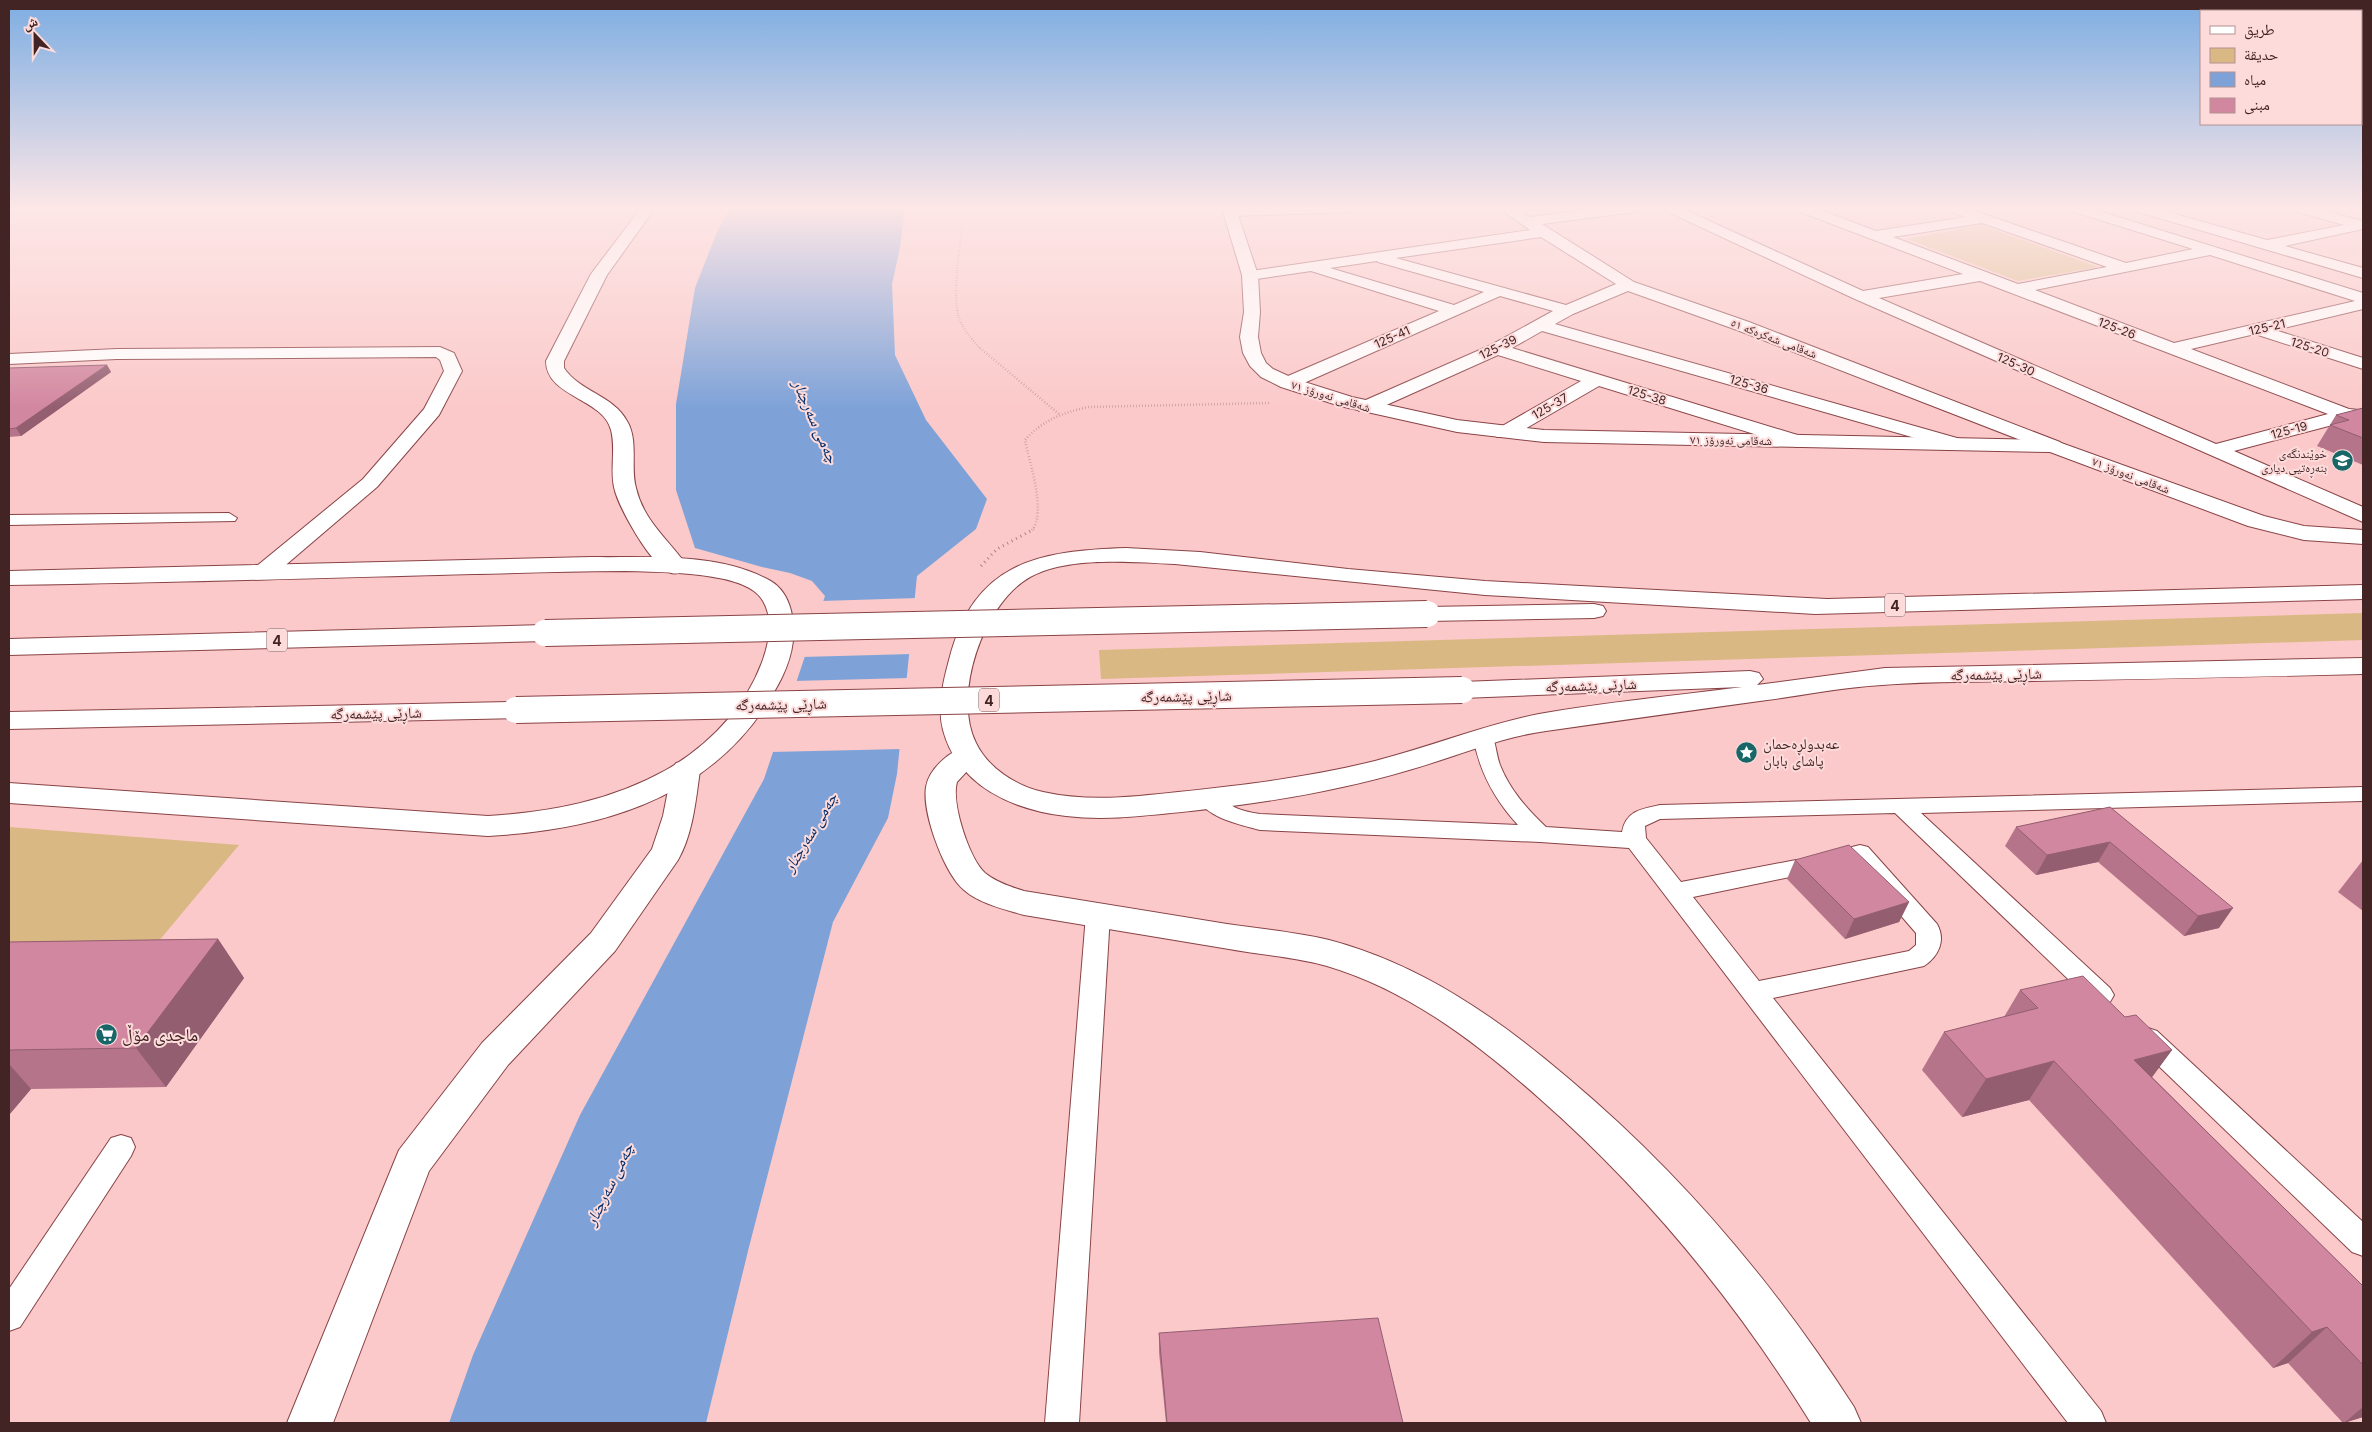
<svg xmlns="http://www.w3.org/2000/svg" width="2372" height="1432" font-family="Inter,'Noto Naskh Arabic',sans-serif">
<style>
.green{fill:#d9b883}
.water{fill:#7ea2d8}
.pier{fill:#fbc9c9}
.lines{fill:none;stroke-linecap:round;stroke-linejoin:round}
.lane-casing{stroke:#894346;stroke-width:2}
.street-casing{stroke:#894346;stroke-width:2}
.secondary-casing{stroke:#894346;stroke-width:2}
.highway-casing{stroke:#894346;stroke-width:2}
.path-far2{stroke:#ae8485;stroke-width:2;stroke-dasharray:0.5 2;stroke-linecap:butt}
.path-far1{stroke:#ae8485;stroke-width:2.5;stroke-dasharray:0.5 2.5;stroke-linecap:butt}
.path{stroke:#ae8485;stroke-width:3;stroke-dasharray:1 4;stroke-linecap:butt}
.lane{fill:#fff;fill-rule:evenodd}
.street{fill:#fff;fill-rule:evenodd}
.secondary{fill:#fff;fill-rule:evenodd}
.highway{fill:#fff;fill-rule:evenodd}
.highway-bridge-casing{stroke:#894346;stroke-width:28;stroke-linecap:butt}
.highway-bridge{stroke:#fff;stroke-width:26}
.wall{fill:#b5748a}
.shaded-wall{fill:#935e70}
.building{fill:#d287a0;stroke:#935e70}
.labels{text-anchor:middle;dominant-baseline:central;stroke-width:4;stroke-linejoin:round;paint-order:stroke}
.far-street-label{font-size:12px;fill:#432425;stroke:#fddbdb}
.far-poi-label{font-size:12px;fill:#432425;stroke:#fddbdb;text-anchor:end}
.shield{fill:#fddbdb;stroke:#7b5b5c;stroke-width:1}
.shield-label{font-size:14px;font-weight:bold;fill:#432425}
.street-label{font-size:15px;fill:#432425;stroke:#fddbdb}
.poi-label{font-size:15px;fill:#432425;stroke:#fddbdb;text-anchor:start}
.water-label{font-size:16px;font-style:italic;fill:#002c6a;stroke:#fddbdb}
.near-poi-label{font-size:18px;fill:#432425;stroke:#fddbdb;text-anchor:start}
</style>
<rect width="100%" height="100%" fill="#fbc9c9"/>
<g class="green">
<path d="M1981 225 2098 267 2018 281 1907 239Z"/>
<path d="M2363 613V640L1101 679 1099 650Z"/>
<path d="M9 827 239 845 127 979 9 981Z"/>
</g>
<path class="water" d="M730 208H905L900 248 892 284 895 355 926 420 987 499 976 529 917 576 897 774 888 818 833 922 749 1247 706 1423H449L473 1355 580 1115 764 779 825 596 812 581 790 573 762 567 695 548 676 490V404L695 288 717 232Z"/>
<g class="pier">
<path d="M918 598 912 654 802 657 821 601Z"/>
<path d="M909 678 902 749 770 752 794 681Z"/>
</g>
<g class="lines">
<defs>
<g id="lane">
<path d="M229 513 237 518 235 521 9 525V515Z"/>
<path d="M1483 730 1490 731C1496 741 1496 754 1500 765 1510 790 1527 809 1546 827L1622 832C1626 811 1641 809 1660 805L2363 787V801L1921 813 2110 988 2114 995 2110 1002 2101 1005 2092 1002 1895 813 1660 819 1645 826 1646 838 1681 882 1796 860 1804 862 1807 868 1804 874 1693 897 1759 981 1909 951 1916 945V933L1852 859 1849 853 1852 847 1860 845 1868 847 1937 924C1946 940 1939 956 1924 966L1773 998 2101 1411 2106 1423H2068L1629 848 1540 842 1260 830C1239 824 1210 819 1197 799L1200 794C1216 790 1223 801 1236 808 1243 811 1252 813 1260 814L1518 825C1494 799 1479 771 1473 736L1476 731Z"/>
<path d="M1098 906 1106 909 1110 915 1079 1423H1045L1086 915 1090 909Z"/>
<path d="M2148 1028 2157 1031 2363 1222V1256L2352 1252 2139 1047 2135 1039 2139 1031Z"/>
<path d="M121 1135 131 1138 135 1147 131 1156 20 1327 9 1331V1289L111 1138Z"/>
</g>
<g id="street">
<path d="M641 208H655L607 275 564 361V368C580 392 613 395 627 421 639 441 630 467 636 488 644 522 669 540 688 567L684 572C679 573 675 575 669 572 651 565 618 507 614 487 610 468 616 449 611 430 603 398 546 397 546 361L591 274Z"/>
<path d="M1236 208H1360L1353 212 1230 216 1223 212 1225 209Z"/>
<path d="M1499 208H1515L1530 217 1606 208H1642L1635 212 1542 224 1634 282 1749 322 2060 442 2063 446 2060 450 2053 452 2046 450 1737 330 1628 291 1573 314 1555 324 1964 440 1967 444 1964 448 1957 450 1950 448 1542 331 1512 348 1804 437 1807 441 1804 445 1797 447 1790 445 1599 386 1511 437H1497L1494 433 1497 429 1581 381 1498 355 1373 411H1359L1356 407 1359 403 1491 345 1553 311 1500 296 1295 387H1281L1279 383 1281 379 1439 311 1311 271 1250 280 1242 275 1244 272 1530 230ZM1541 237 1616 284 1566 305 1396 258ZM1377 261 1378 262 1484 292 1454 305 1330 268Z"/>
<path d="M1664 208H1681L1863 291 1963 274 1798 211 1796 208H1815L1876 231 1966 217 1949 211 1947 208H1966L2126 263 2193 249 2071 211 2069 208H2089L2363 293V309L2275 330 2363 358V369L2255 334 2191 349 2349 409 2359 410 2362 414 2359 418 2234 451 2363 507V522L1855 299 1666 211ZM1982 223 2107 267 2018 284 1893 237ZM2210 255 2355 301 2174 343 2035 290ZM1980 281 2328 414 2216 444 1879 298Z"/>
<path d="M2133 208H2154L2267 240 2344 225 2294 211 2292 208H2313L2363 221V229L2285 246 2363 268V278L2135 211Z"/>
<path d="M440 347 454 353 462 371 439 415 377 487 274 575 266 577 258 575 254 570 258 565 363 479 424 409 444 371 440 360 436 357 117 359 9 364V354L117 349Z"/>
<path d="M968 746 978 749 982 755 957 782C951 803 969 858 985 873 996 882 1011 887 1024 891 1092 902 1160 913 1227 924 1261 929 1296 932 1329 940 1420 964 1498 1018 1568 1078 1681 1173 1774 1283 1854 1407L1861 1423H1811C1736 1302 1647 1193 1539 1098 1477 1043 1408 990 1327 966 1296 957 1261 955 1229 949 1161 938 1092 926 1024 915 1004 909 980 904 964 890 944 873 922 813 926 787 929 768 951 750 968 746Z"/>
<path d="M686 761 696 763 700 770C696 799 693 834 678 860L615 951 508 1065 429 1171 333 1423H287L399 1150 482 1043 591 933 652 849 663 816 672 770 676 763Z"/>
</g>
<path id="secondary" d="M1225 208H1239L1237 212 1258 275 1260 312 1258 337 1261 353 1266 363 1273 369 1295 379 1352 397 1457 420 1544 430 2053 440 2264 516 2304 526 2363 530V544L2304 540 2248 526 2050 452 1544 442 1457 432 1340 406 1281 387 1261 377 1250 366 1243 353 1240 337 1244 312 1242 275 1223 212Z"/>
<g id="highway">
<path d="M1126 548 1200 552 1348 569 1485 581 1827 599 2363 585V599L1815 614 1485 595 1175 564C1132 562 1068 556 1030 577 983 604 952 695 976 743 988 768 1016 786 1043 792 1087 802 1134 797 1178 792 1245 785 1310 777 1375 761 1430 747 1483 725 1539 714 1606 702 1674 696 1742 687L1462 698 1453 696 1449 690 1453 684 1462 682 1750 671 1759 673 1763 679 1757 685 1885 668 2363 658V674C2253 677 2143 679 2033 681 1983 682 1932 681 1882 685 1844 687 1805 695 1767 700 1694 710 1620 720 1546 731 1500 737 1455 757 1409 770 1338 791 1265 803 1191 811 1150 815 1108 821 1066 816 1013 810 958 786 943 730 937 707 943 682 949 660 974 562 1037 551 1126 548Z"/>
<path d="M591 557C647 558 715 552 767 579 790 590 795 617 793 641 790 667 777 688 763 710 700 802 594 830 488 836L9 803V783L488 816C551 812 610 801 666 770 689 757 712 738 729 718 751 693 783 635 763 601 756 588 737 582 724 579 692 572 658 572 625 571 575 571 524 573 474 574 319 578 164 583 9 585V571Z"/>
<path d="M1594 604 1603 606 1606 611 1603 616 1594 618 1427 621 1418 619 1415 614 1418 609 1427 607Z"/>
<path d="M545 625 554 628 558 633 554 638 545 641 9 655V639Z"/>
<path d="M516 702 526 704 530 710 526 716 516 718 9 729V712Z"/>
</g>
</defs>
<use href="#lane" class="lane-casing"/>
<use href="#street" class="street-casing"/>
<use href="#secondary" class="secondary-casing"/>
<use href="#highway" class="highway-casing"/>
<path class="path-far2" d="M964 208C962 236 951 293 959 318 963 330 973 340 981 350"/>
<g class="path-far1">
<path d="M980 348 1059 414"/>
<path d="M1032 530C1047 512 1029 462 1025 440 1043 420 1062 413 1088 407L1269 403"/>
</g>
<path class="path" d="M981 566 997 549 1034 529"/>
<use href="#lane" class="lane"/>
<use href="#street" class="street"/>
<use href="#secondary" class="secondary"/>
<use href="#highway" class="highway"/>
<defs>
<g id="highway-bridge">
<path d="M545 633 1427 614"/>
<path d="M516 710 1462 690"/>
</g>
</defs>
<use href="#highway-bridge" class="highway-bridge-casing"/>
<use href="#highway-bridge" class="highway-bridge"/>
</g>
<g class="wall">
<path d="M107 365 111 372 21 436 9 437V368Z"/>
<path d="M2363 408V465L2317 446 2336 415Z"/>
<path d="M2110 807 2219 928 2184 936 2098 862 2036 875 2005 846 2016 827Z"/>
<path d="M1795 860 1909 902 1899 922 1845 939 1787 879Z"/>
<path d="M2363 860V911L2338 892Z"/>
<path d="M218 939 244 978 166 1087 31 1089 9 1115V942Z"/>
<path d="M2020 990 2125 1017 2172 1050 2152 1077 2363 1286V1417L2343 1423 2288 1363 2273 1368 2029 1100 1962 1117 1922 1070 1944 1032 2004 1017Z"/>
<path d="M1159 1333 1403 1423H1166L1159 1352Z"/>
</g>
<g class="shaded-wall">
<path d="M107 365 111 372 21 436 16 428Z"/>
<path d="M2110 842 2098 862 2036 875 2047 855Z"/>
<path d="M1909 902 1899 922 1845 939 1854 919Z"/>
<path d="M2233 908 2219 928 2184 936 2198 916Z"/>
<path d="M218 939 244 978 166 1087 136 1048Z"/>
<path d="M2172 1050 2144 1088 2134 1060Z"/>
<path d="M2054 1061 2029 1100 1962 1117 1986 1079Z"/>
<path d="M9 1064 31 1089 9 1115Z"/>
<path d="M2327 1327 2288 1363 2273 1368 2312 1332Z"/>
<path d="M2363 1407V1417L2344 1423Z"/>
</g>
<g class="building">
<path d="M107 365 16 428 9 429V368Z"/>
<path d="M2363 408V438L2330 425 2349 420 2336 415Z"/>
<path d="M2110 807 2233 908 2198 916 2110 842 2047 855 2016 827Z"/>
<path d="M1849 845 1909 902 1854 919 1795 860Z"/>
<path d="M218 939 136 1048 9 1050V942Z"/>
<path d="M2083 976 2125 1017 2136 1015 2172 1050 2134 1060 2363 1286V1365L2327 1327 2312 1332 2054 1061 1986 1079 1944 1032 2038 1008 2020 990Z"/>
<path d="M1378 1318 1403 1423H1167L1159 1333Z"/>
</g>
<linearGradient id="sky" x2="0" y2="1"><stop stop-color="#7dade2"/><stop offset="0.51" stop-color="#fde7e7"/><stop offset="1" stop-color="#fde7e7" stop-opacity="0"/></linearGradient>
<rect width="2372" height="408" fill="url(#sky)"/>
<defs>
<symbol id="school-disc" viewBox="-11 -11 22 22"><circle r="9.5" fill="#176668" stroke="#fddbdb"/><path d="M0-5L7-2L0 1L-7-2ZM-4 1L0 2.5L4 1V4Q0 6-4 4Z" fill="#fff"/></symbol>
<symbol id="sight-disc" viewBox="-11 -11 22 22"><circle r="9.5" fill="#176668" stroke="#fddbdb"/><path d="M0-6L1.8-2.2L6-1.7L2.9 1.2L3.7 5.4L0 3.3L-3.7 5.4L-2.9 1.2L-6-1.7L-1.8-2.2Z" fill="#fff"/></symbol>
<symbol id="supermarket-disc" viewBox="-11 -11 22 22"><circle r="9.5" fill="#176668" stroke="#fddbdb"/><path d="M-6-5.5h2.5l.6 2H6L4.5 2H-2.5L-4.4-4H-6ZM-1.5 3.2a1.3 1.3 0 1 0 .1 0ZM3 3.2a1.3 1.3 0 1 0 .1 0Z" fill="#fff"/></symbol>
</defs>
<g fill-rule="evenodd">
<use href="#school-disc" x="2330" y="448" width="25" height="25"/>
<use href="#sight-disc" x="1734" y="740" width="25" height="25"/>
<use href="#supermarket-disc" x="94" y="1022" width="25" height="25"/>
</g>
<g class="labels">
<g class="far-street-label">
<text transform="translate(2267 327) rotate(-13)">125-21</text>
<text transform="translate(2117 328) rotate(21)">125-26</text>
<text transform="translate(1392 337) rotate(-24)">125-41</text>
<text transform="translate(1774 338) rotate(21)">شەقامی شەکرەکە ٥١</text>
<text transform="translate(1498 347) rotate(-26)">125-39</text>
<text transform="translate(2310 347) rotate(18)">125-20</text>
<text transform="translate(2016 364) rotate(24)">125-30</text>
<text transform="translate(1749 384) rotate(16)">125-36</text>
<text transform="translate(1647 395) rotate(17)">125-38</text>
<text transform="translate(1331 396) rotate(17)">شەقامی نەورۆز ٧١</text>
<text transform="translate(1550 406) rotate(-30)">125-37</text>
<text transform="translate(2289 430) rotate(-15)">125-19</text>
<text transform="translate(1731 440) rotate(1)">شەقامی نەورۆز ٧١</text>
<text transform="translate(2131 475) rotate(21)">شەقامی نەورۆز ٧١</text>
</g>
<g class="far-poi-label">
<text x="2327" y="453">خوێندنگەی<tspan x="2327" dy="14">بنەڕەتیی دیاری</tspan></text>
</g>
<g class="shield">
<rect x="1885" y="593.5" width="20" height="23" rx="4"/>
<rect x="267" y="628.5" width="20" height="23" rx="4"/>
<rect x="979" y="688.5" width="20" height="23" rx="4"/>
</g>
<g class="shield-label">
<text x="1895" y="605">4</text>
<text x="277" y="640">4</text>
<text x="989" y="700">4</text>
</g>
<g class="street-label">
<text transform="translate(1996 674) rotate(-1)">شاڕێی پێشمەرگە</text>
<text transform="translate(1591 685) rotate(-2)">شاڕێی پێشمەرگە</text>
<text transform="translate(1186 696) rotate(-1)">شاڕێی پێشمەرگە</text>
<text transform="translate(781 704) rotate(-1)">شاڕێی پێشمەرگە</text>
<text transform="translate(376 713) rotate(-1)">شاڕێی پێشمەرگە</text>
</g>
<g class="poi-label">
<text x="1763" y="743">عەبدولڕەحمان<tspan x="1763" dy="17">پاشای بابان</tspan></text>
</g>
<g class="water-label">
<text transform="translate(816 421) rotate(66)">چەمی سەرچنار</text>
<text transform="translate(810 832) rotate(-59)">چەمی سەرچنار</text>
<text transform="translate(609 1184) rotate(-64)">چەمی سەرچنار</text>
</g>
<g class="near-poi-label">
<text x="122" y="1034">ماجدی مۆڵ</text>
</g>
</g>
<rect width="2372" height="1432" fill="none" stroke="#432425" stroke-width="20"/>
<rect x="2200" y="10" width="162" height="115" fill="#fddbdb" stroke="#b39292"/>
<rect x="2210" y="26" width="25" height="8" fill="#ffffff" stroke="#b39292"/>
<text x="2244" y="35" font-size="15" fill="#432425">طريق</text>
<rect x="2210" y="48" width="25" height="15" fill="#d9b883" stroke="#b39292"/>
<text x="2244" y="60" font-size="15" fill="#432425">حديقة</text>
<rect x="2210" y="72" width="25" height="15" fill="#7ea2d8" stroke="#b39292"/>
<text x="2244" y="85" font-size="15" fill="#432425">مياه</text>
<rect x="2210" y="98" width="25" height="15" fill="#d287a0" stroke="#b39292"/>
<text x="2244" y="110" font-size="15" fill="#432425">مبنى</text>
<g transform="translate(35 35) rotate(338)" stroke="#fddbdb" stroke-width="4" paint-order="stroke">
<path d="M0-4L9 19L0 12L-9 19Z" fill="#432425"/>
<text y="-8" font-size="14" font-weight="bold" text-anchor="middle" fill="#432425">ش</text>
</g>
</svg>
